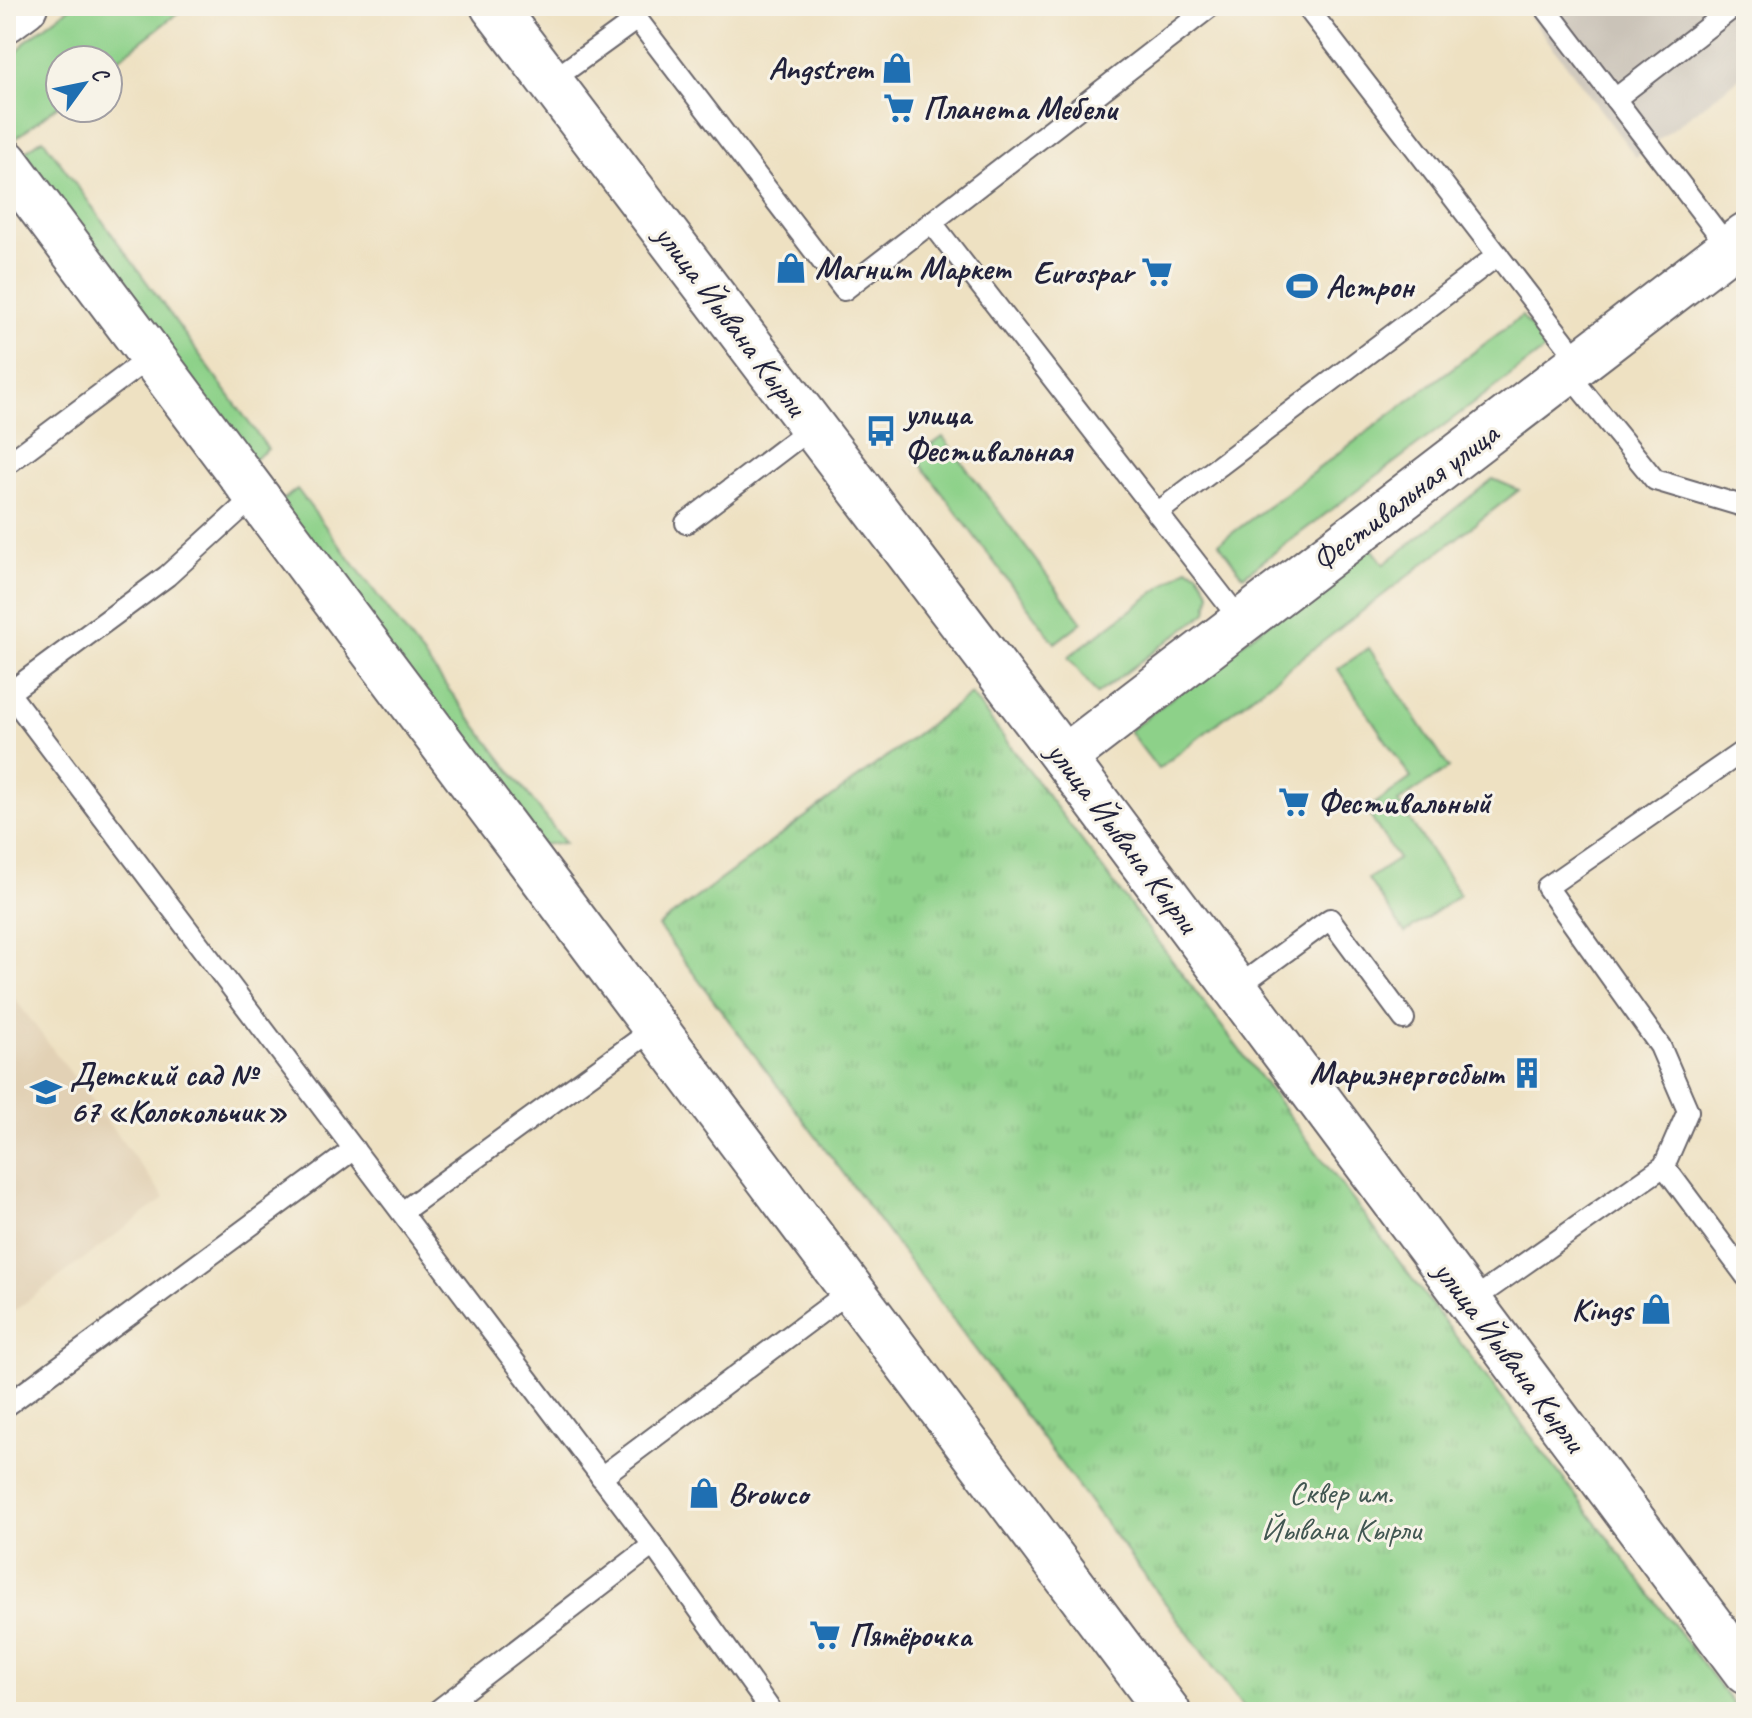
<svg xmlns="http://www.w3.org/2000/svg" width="1752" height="1718" font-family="Caveat,sans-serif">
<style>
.built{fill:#e2d1b5}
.industrial{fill:#cac3b8}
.grass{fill:#8dd189;stroke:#587a62;stroke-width:2}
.park{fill:url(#park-tufts);stroke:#587a62;stroke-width:2}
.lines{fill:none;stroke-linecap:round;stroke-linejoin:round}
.lane-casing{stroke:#69656a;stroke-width:24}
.secondary-casing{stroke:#69656a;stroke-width:48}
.primary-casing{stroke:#69656a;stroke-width:48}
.lane{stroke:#fff;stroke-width:20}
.secondary{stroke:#fff;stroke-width:44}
.primary{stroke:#fff;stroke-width:44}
.labels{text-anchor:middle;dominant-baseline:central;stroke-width:6;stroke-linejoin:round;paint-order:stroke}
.poi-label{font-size:32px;font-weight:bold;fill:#22223b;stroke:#f7f3e8;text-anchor:start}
.street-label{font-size:32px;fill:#22223b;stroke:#f7f3e8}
.park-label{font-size:32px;fill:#425752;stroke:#f7f3e8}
</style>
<defs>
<pattern id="park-tufts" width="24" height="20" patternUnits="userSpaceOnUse" patternTransform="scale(2)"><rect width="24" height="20" fill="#8dd189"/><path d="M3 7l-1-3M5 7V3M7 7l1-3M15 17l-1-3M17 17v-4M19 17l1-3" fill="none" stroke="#79b377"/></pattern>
</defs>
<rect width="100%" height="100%" fill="#f7f3e8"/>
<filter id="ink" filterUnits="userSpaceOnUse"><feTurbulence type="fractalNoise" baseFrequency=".0125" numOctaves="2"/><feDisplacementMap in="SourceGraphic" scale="16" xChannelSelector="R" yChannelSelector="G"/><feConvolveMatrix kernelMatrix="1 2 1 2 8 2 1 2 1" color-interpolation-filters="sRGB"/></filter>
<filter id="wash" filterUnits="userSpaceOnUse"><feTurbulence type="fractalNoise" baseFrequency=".006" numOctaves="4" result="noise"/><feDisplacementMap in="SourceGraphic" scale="32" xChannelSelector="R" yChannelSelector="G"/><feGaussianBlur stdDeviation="1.8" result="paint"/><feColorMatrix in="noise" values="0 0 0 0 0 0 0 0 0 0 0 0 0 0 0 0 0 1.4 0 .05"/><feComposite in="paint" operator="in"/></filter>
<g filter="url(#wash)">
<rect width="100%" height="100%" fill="#eee1c2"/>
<path class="built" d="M6 987 165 1198 6 1317Z"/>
<path class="industrial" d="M1522 6H1746V73L1636 157Z"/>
<g class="grass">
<path d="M72 6H187L108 67V60H60V104L11 142 6 130V67L26 41Z"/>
<path d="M43 139 268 449 249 463 23 153Z"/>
<path d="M1522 316 1547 348 1243 576 1219 543Z"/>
<path d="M943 437 1082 622 1055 643 915 457Z"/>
<path d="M1493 479 1519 490 1158 769 1129 731 1369 545 1384 564Z"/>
<path d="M297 489 565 843 538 845 279 503Z"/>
<path d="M1187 568 1198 572 1210 593 1207 612 1097 694 1068 657Z"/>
<path d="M1369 648 1449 768 1398 802 1460 895 1405 933 1368 879 1398 859 1366 810 1411 778 1338 669Z"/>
</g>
<path class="park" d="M971 694 1739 1712H1247L658 926Z"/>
</g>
<g filter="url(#ink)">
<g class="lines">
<defs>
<g id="lane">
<path d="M627 6 844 290 1211 6"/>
<path d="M1306 6 1580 362"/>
<path d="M1544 6 1729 248"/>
<path d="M550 82 637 19"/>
<path d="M1615 99 1735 6"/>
<path d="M932 223 1242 622"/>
<path d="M1567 372 1655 480 1746 507"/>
<path d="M6 465 150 357"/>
<path d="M1157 513 1498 255"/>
<path d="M686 523 812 427"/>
<path d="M6 689 653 1545 772 1712"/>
<path d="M6 695 167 576 256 495"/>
<path d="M1236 988 1330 919 1404 1019"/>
<path d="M1664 1166 1746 1276"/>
<path d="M402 1212 655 1028"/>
<path d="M1470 1302 1664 1166 1688 1111 1660 1046 1547 887 1746 749"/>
<path d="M6 1406 354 1149"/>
<path d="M601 1477 851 1290"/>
<path d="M436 1712 653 1545"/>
</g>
<path id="secondary" d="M1064 758 1746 235"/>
<g id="primary">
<path d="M493 6 1064 758 1746 1672"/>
<path d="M6 20 25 6"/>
<path d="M6 162 1168 1712"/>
</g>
</defs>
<use href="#lane" class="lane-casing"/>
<use href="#secondary" class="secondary-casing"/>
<use href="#primary" class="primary-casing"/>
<use href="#lane" class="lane"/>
<use href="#secondary" class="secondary"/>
<use href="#primary" class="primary"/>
</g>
</g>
<defs>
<symbol id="shop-bare" viewBox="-9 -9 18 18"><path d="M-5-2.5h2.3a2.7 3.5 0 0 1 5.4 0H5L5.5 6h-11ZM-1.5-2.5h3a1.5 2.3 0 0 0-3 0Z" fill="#1f6fb2" stroke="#f7f3e8" stroke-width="2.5" paint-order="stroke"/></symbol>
<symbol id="supermarket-bare" viewBox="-9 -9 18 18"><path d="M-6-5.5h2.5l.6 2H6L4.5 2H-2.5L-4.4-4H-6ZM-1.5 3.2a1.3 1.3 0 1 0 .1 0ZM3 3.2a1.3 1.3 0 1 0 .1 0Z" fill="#1f6fb2" stroke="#f7f3e8" stroke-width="2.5" paint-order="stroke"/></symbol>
<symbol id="stadium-bare" viewBox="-9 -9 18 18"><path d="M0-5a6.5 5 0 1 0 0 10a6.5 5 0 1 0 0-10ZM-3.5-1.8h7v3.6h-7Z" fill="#1f6fb2" stroke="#f7f3e8" stroke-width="2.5" paint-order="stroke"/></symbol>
<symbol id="bus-bare" viewBox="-9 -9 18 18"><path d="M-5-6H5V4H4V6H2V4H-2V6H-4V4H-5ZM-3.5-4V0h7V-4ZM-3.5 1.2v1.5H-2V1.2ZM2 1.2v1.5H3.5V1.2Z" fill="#1f6fb2" stroke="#f7f3e8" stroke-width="2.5" paint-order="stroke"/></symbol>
<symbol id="building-bare" viewBox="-9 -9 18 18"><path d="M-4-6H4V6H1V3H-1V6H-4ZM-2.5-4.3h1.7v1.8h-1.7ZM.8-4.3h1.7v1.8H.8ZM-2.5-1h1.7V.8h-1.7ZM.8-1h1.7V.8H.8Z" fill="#1f6fb2" stroke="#f7f3e8" stroke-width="2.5" paint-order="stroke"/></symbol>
<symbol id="school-bare" viewBox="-9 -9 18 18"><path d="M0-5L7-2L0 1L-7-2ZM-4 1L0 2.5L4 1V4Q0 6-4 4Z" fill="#1f6fb2" stroke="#f7f3e8" stroke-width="2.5" paint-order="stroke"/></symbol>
</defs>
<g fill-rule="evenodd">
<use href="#shop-bare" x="875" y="46" width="44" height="44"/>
<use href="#supermarket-bare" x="877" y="86" width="44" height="44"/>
<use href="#shop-bare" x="769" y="246" width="44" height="44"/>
<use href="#supermarket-bare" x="1135" y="250" width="44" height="44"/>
<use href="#stadium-bare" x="1280" y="264" width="44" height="44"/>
<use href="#bus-bare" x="859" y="409" width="44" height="44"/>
<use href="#supermarket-bare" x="1272" y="780" width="44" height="44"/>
<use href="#building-bare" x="1505" y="1051" width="44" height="44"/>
<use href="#school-bare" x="24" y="1070" width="44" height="44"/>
<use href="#shop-bare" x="1634" y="1287" width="44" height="44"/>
<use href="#shop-bare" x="682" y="1471" width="44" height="44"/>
<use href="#supermarket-bare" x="803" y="1613" width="44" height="44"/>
</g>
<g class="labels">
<g class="poi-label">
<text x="873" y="68" text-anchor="end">Angstrem</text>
<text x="923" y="108">Планета Мебели</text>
<text x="815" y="268">Магнит Маркет</text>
<text x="1133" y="272" text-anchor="end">Eurospar</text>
<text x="1326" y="286">Астрон</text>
<text x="905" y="413">улица<tspan x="905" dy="37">Фестивальная</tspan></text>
<text x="1318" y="802">Фестивальный</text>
<text x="1503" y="1073" text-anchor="end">Мариэнергосбыт</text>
<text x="70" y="1074">Детский сад №<tspan x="70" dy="37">67 «Колокольчик»</tspan></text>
<text x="1632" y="1309" text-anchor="end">Kings</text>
<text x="728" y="1493">Browco</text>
<text x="849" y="1635">Пятёрочка</text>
</g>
<g class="street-label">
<text transform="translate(731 320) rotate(53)">улица Йывана Кырли</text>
<text transform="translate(1405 497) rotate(-37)">Фестивальная улица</text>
<text transform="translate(1123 837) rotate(53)">улица Йывана Кырли</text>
<text transform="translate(1510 1356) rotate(53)">улица Йывана Кырли</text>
</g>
<g class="park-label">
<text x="1341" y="1492">Сквер им.<tspan x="1341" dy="37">Йывана Кырли</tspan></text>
</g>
</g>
<rect width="1752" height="1718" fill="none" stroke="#f7f3e8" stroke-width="32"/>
<g transform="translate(84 84) rotate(57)"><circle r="38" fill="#f7f3e8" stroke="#a29fa3" stroke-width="2"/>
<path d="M0-6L14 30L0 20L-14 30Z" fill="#1f6fb2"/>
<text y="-12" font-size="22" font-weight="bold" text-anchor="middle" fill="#22223b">С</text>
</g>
</svg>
